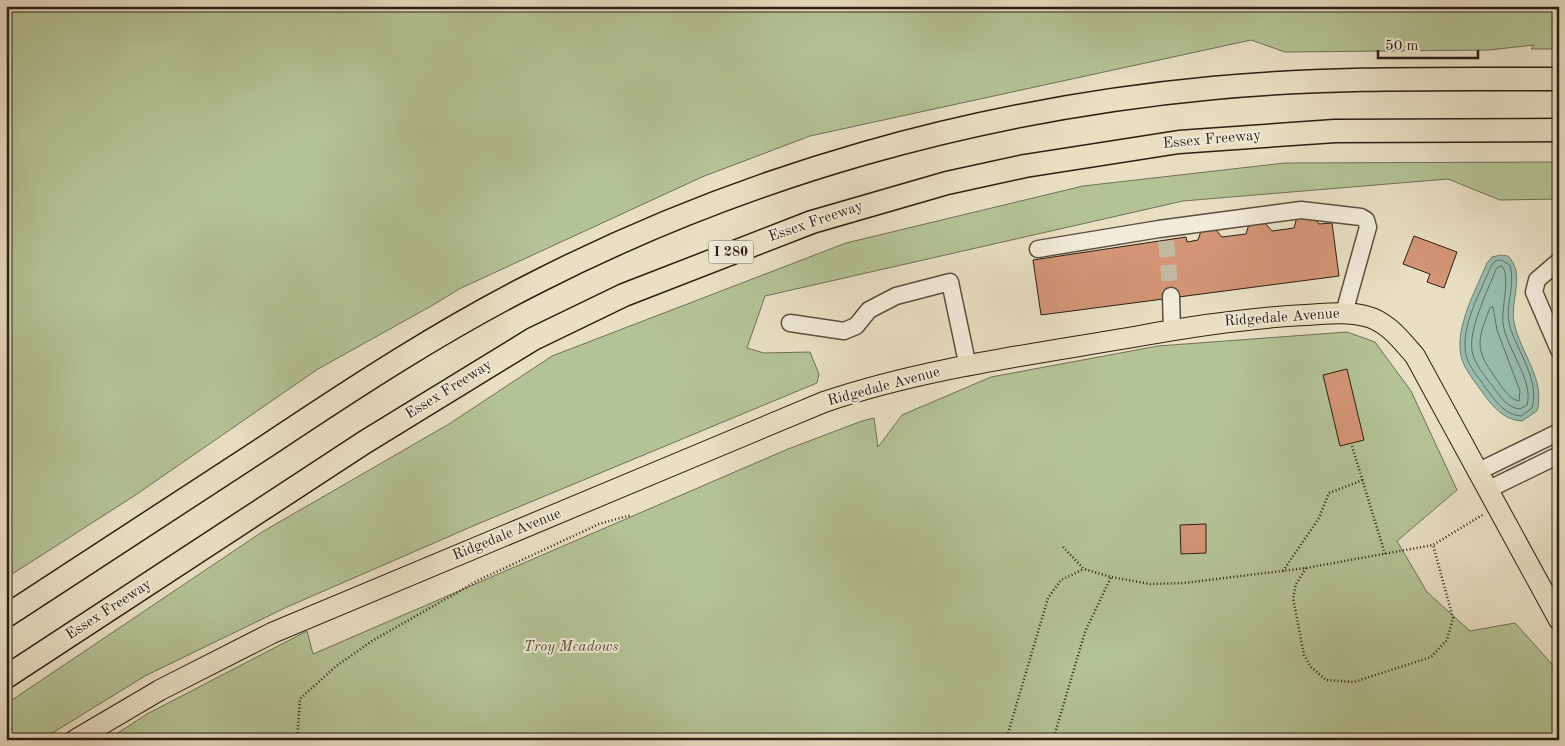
<svg xmlns="http://www.w3.org/2000/svg" width="1565" height="746" font-family="'Old Standard TT',serif">
<style>
.green{fill:#b4c396;stroke:#707054}
.water{fill:#98bdaf;stroke:#6c7d70}
.lines{fill:none;stroke-linecap:round;stroke-linejoin:round}
.shore{stroke:#626e60;stroke-width:1}
.building{fill:#d39576;stroke:#2b1e12}
.minor-tunnel{stroke:#c3b9a0;stroke-width:16;stroke-dasharray:16 8;stroke-linecap:butt}
.minor-casing{stroke:#5a4e3e;stroke-width:19}
.major-casing{stroke:#2b1e12;stroke-width:22}
.highway-casing{stroke:#2b1e12;stroke-width:25}
.path{stroke:#2b1e12;stroke-width:2.5;stroke-dasharray:1 2.5;stroke-linecap:butt}
.minor{stroke:#f1ebd9;stroke-width:16}
.major{stroke:#e9e0c4;stroke-width:20}
.highway{stroke:#e9e0c4;stroke-width:22}
.labels{text-anchor:middle;dominant-baseline:central;stroke-width:4;stroke-linejoin:round;paint-order:stroke}
.shield{fill:#f1ebd9;stroke:#665c4e;stroke-width:1}
.shield-label{font-size:14px;font-weight:bold;fill:#2b1e12}
.street-label{font-size:15px;fill:#2b1e12;stroke:#f1ebd9}
.park-label{font-size:15px;font-style:italic;fill:#54503a;stroke:#f1ebd9}
</style>
<rect width="100%" height="100%" fill="#e9e0c4"/>
<filter id="stains"><feTurbulence type="fractalNoise" baseFrequency=".004" numOctaves="4"/><feColorMatrix values="0 0 0 0 .2 0 0 0 0 .09 0 0 0 0 .02 0 0 0 .5 -.17"/></filter>
<radialGradient id="worn" r=".72"><stop offset=".6" stop-color="#630" stop-opacity="0"/><stop offset="1" stop-color="#630" stop-opacity=".3"/></radialGradient>
<g class="green">
<path d="M6 6H1559V49H1531L1534 45 1489 50 1285 52 1251 40 810 136 702 177 459 289 433 305 318 369 134 496 6 578Z"/>
<path d="M1559 162V199L1500 200 1448 179 1183 201 765 296 747 348 764 353 810 352 819 374 817 383 480 523 287 607 145 676 41 740H6V704L262 532 449 424 552 356 846 243 1083 186 1285 163Z"/>
<path d="M1347 332 1375 342 1411 391 1457 490 1397 541 1427 592 1470 631 1515 623 1551 663 1559 677V740H107L147 714 307 631 313 654 788 449 862 421 874 418 878 447 902 415 991 377 1158 346Z"/>
</g>
<path class="water" d="M1501 255 1508 256C1526 275 1510 299 1514 322 1520 353 1546 379 1537 411L1522 421C1505 420 1495 409 1485 396 1477 384 1464 370 1461 356 1455 326 1476 290 1487 263L1492 257Z"/>
<g class="lines">
<g class="shore">
<path d="M1501 260 1510 265C1516 286 1504 306 1510 327 1518 352 1540 381 1532 408L1521 416C1506 415 1497 403 1488 391 1481 380 1469 368 1466 355 1460 326 1481 292 1491 266L1495 261Z"/>
<path d="M1502 266C1511 276 1501 309 1503 323 1506 349 1534 380 1527 405L1520 409C1508 408 1500 397 1494 388 1486 378 1477 367 1473 355 1466 332 1488 291 1496 269Z"/>
<path d="M1493 307 1497 330 1520 391 1519 401C1510 399 1504 390 1499 383 1476 351 1475 345 1490 308Z"/>
</g>
</g>
<g class="building">
<path d="M1313 216 1319 224 1332 223 1339 276 1041 315 1033 260 1186 237 1187 242 1198 240 1201 231 1216 230 1222 237 1246 234 1249 224 1265 223 1272 231 1294 228 1297 217Z"/>
<path d="M1414 236 1457 252 1444 288 1427 282 1430 274 1403 264Z"/>
<path d="M1347 369 1364 440 1340 446 1323 375Z"/>
<path d="M1206 524V553L1181 554 1180 525Z"/>
</g>
<g class="lines">
<path class="minor-tunnel" d="M1166 241 1171 296"/>
<defs>
<g id="minor">
<path d="M1038 249 1159 229 1301 210 1361 217 1366 220 1368 227 1344 313"/>
<path d="M1559 261 1537 280 1534 292 1559 350"/>
<path d="M1171 296 1172 330"/>
<path d="M790 323 844 331 856 326 869 310 896 296 950 282 968 367"/>
<path d="M1479 471 1559 432"/>
<path d="M1489 489 1559 455"/>
</g>
<path id="major" d="M75 740 160 690 272 633 824 402C924 368 1035 354 1139 336 1194 326 1249 318 1305 315 1325 314 1346 311 1365 316 1387 321 1401 340 1415 356L1559 620"/>
<g id="highway">
<path d="M6 616C93 559 180 502 268 445 355 387 442 330 535 283 746 175 977 110 1213 88 1327 77 1444 79 1559 79"/>
<path d="M6 677 365 442 533 339 624 295 812 222 947 183 1025 166 1179 142 1335 131 1559 130"/>
</g>
</defs>
<use href="#minor" class="minor-casing"/>
<use href="#major" class="major-casing"/>
<use href="#highway" class="highway-casing"/>
<g class="path">
<path d="M1352 446 1385 554"/>
<path d="M1063 547 1084 569 1111 577 1150 584 1184 583 1306 568 1433 545 1484 514"/>
<path d="M1306 568 1296 584 1293 598 1304 655 1311 667 1326 680 1354 682 1431 657 1447 640 1453 618 1433 545"/>
<path d="M1283 571 1319 518 1329 493 1363 480"/>
<path d="M297 740 300 699 335 667 372 641 479 580 599 524 631 515"/>
<path d="M1006 740 1048 598 1061 580 1084 569"/>
<path d="M1053 740 1085 632 1111 577"/>
</g>
<use href="#minor" class="minor"/>
<use href="#major" class="major"/>
<use href="#highway" class="highway"/>
</g>
<g class="labels">
<rect class="shield" x="708.5" y="240.5" width="45" height="23" rx="4"/>
<g class="shield-label">
<text x="731" y="252">I 280</text>
</g>
<g class="street-label">
<text transform="translate(1212 140) rotate(-5)">Essex Freeway</text>
<text transform="translate(816 222) rotate(-19)">Essex Freeway</text>
<text transform="translate(1282 318) rotate(-4)">Ridgedale Avenue</text>
<text transform="translate(884 387) rotate(-15)">Ridgedale Avenue</text>
<text transform="translate(449 390) rotate(-32)">Essex Freeway</text>
<text transform="translate(507 535) rotate(-22)">Ridgedale Avenue</text>
<text transform="translate(109 610) rotate(-33)">Essex Freeway</text>
</g>
<g class="park-label">
<text x="571" y="647">Troy Meadows</text>
</g>
</g>
<rect width="1565" height="746" fill="none" stroke="#e9e0c4" stroke-width="25"/>
<rect x="8" y="8" width="1550" height="731" fill="none" stroke="#2b1e12" stroke-width="2.5"/>
<rect x="12" y="12" width="1540" height="721" fill="none" stroke="#2b1e12"/>
<path d="M1378 50v8h100v-8" fill="none" stroke="#2b1e12" stroke-width="2.5"/>
<text x="1385" y="50" font-size="15" fill="#2b1e12" stroke="#f1ebd9" stroke-width="4" paint-order="stroke">50 m</text>
<rect width="100%" height="100%" filter="url(#stains)"/>
<rect width="100%" height="100%" fill="url(#worn)"/>
</svg>
